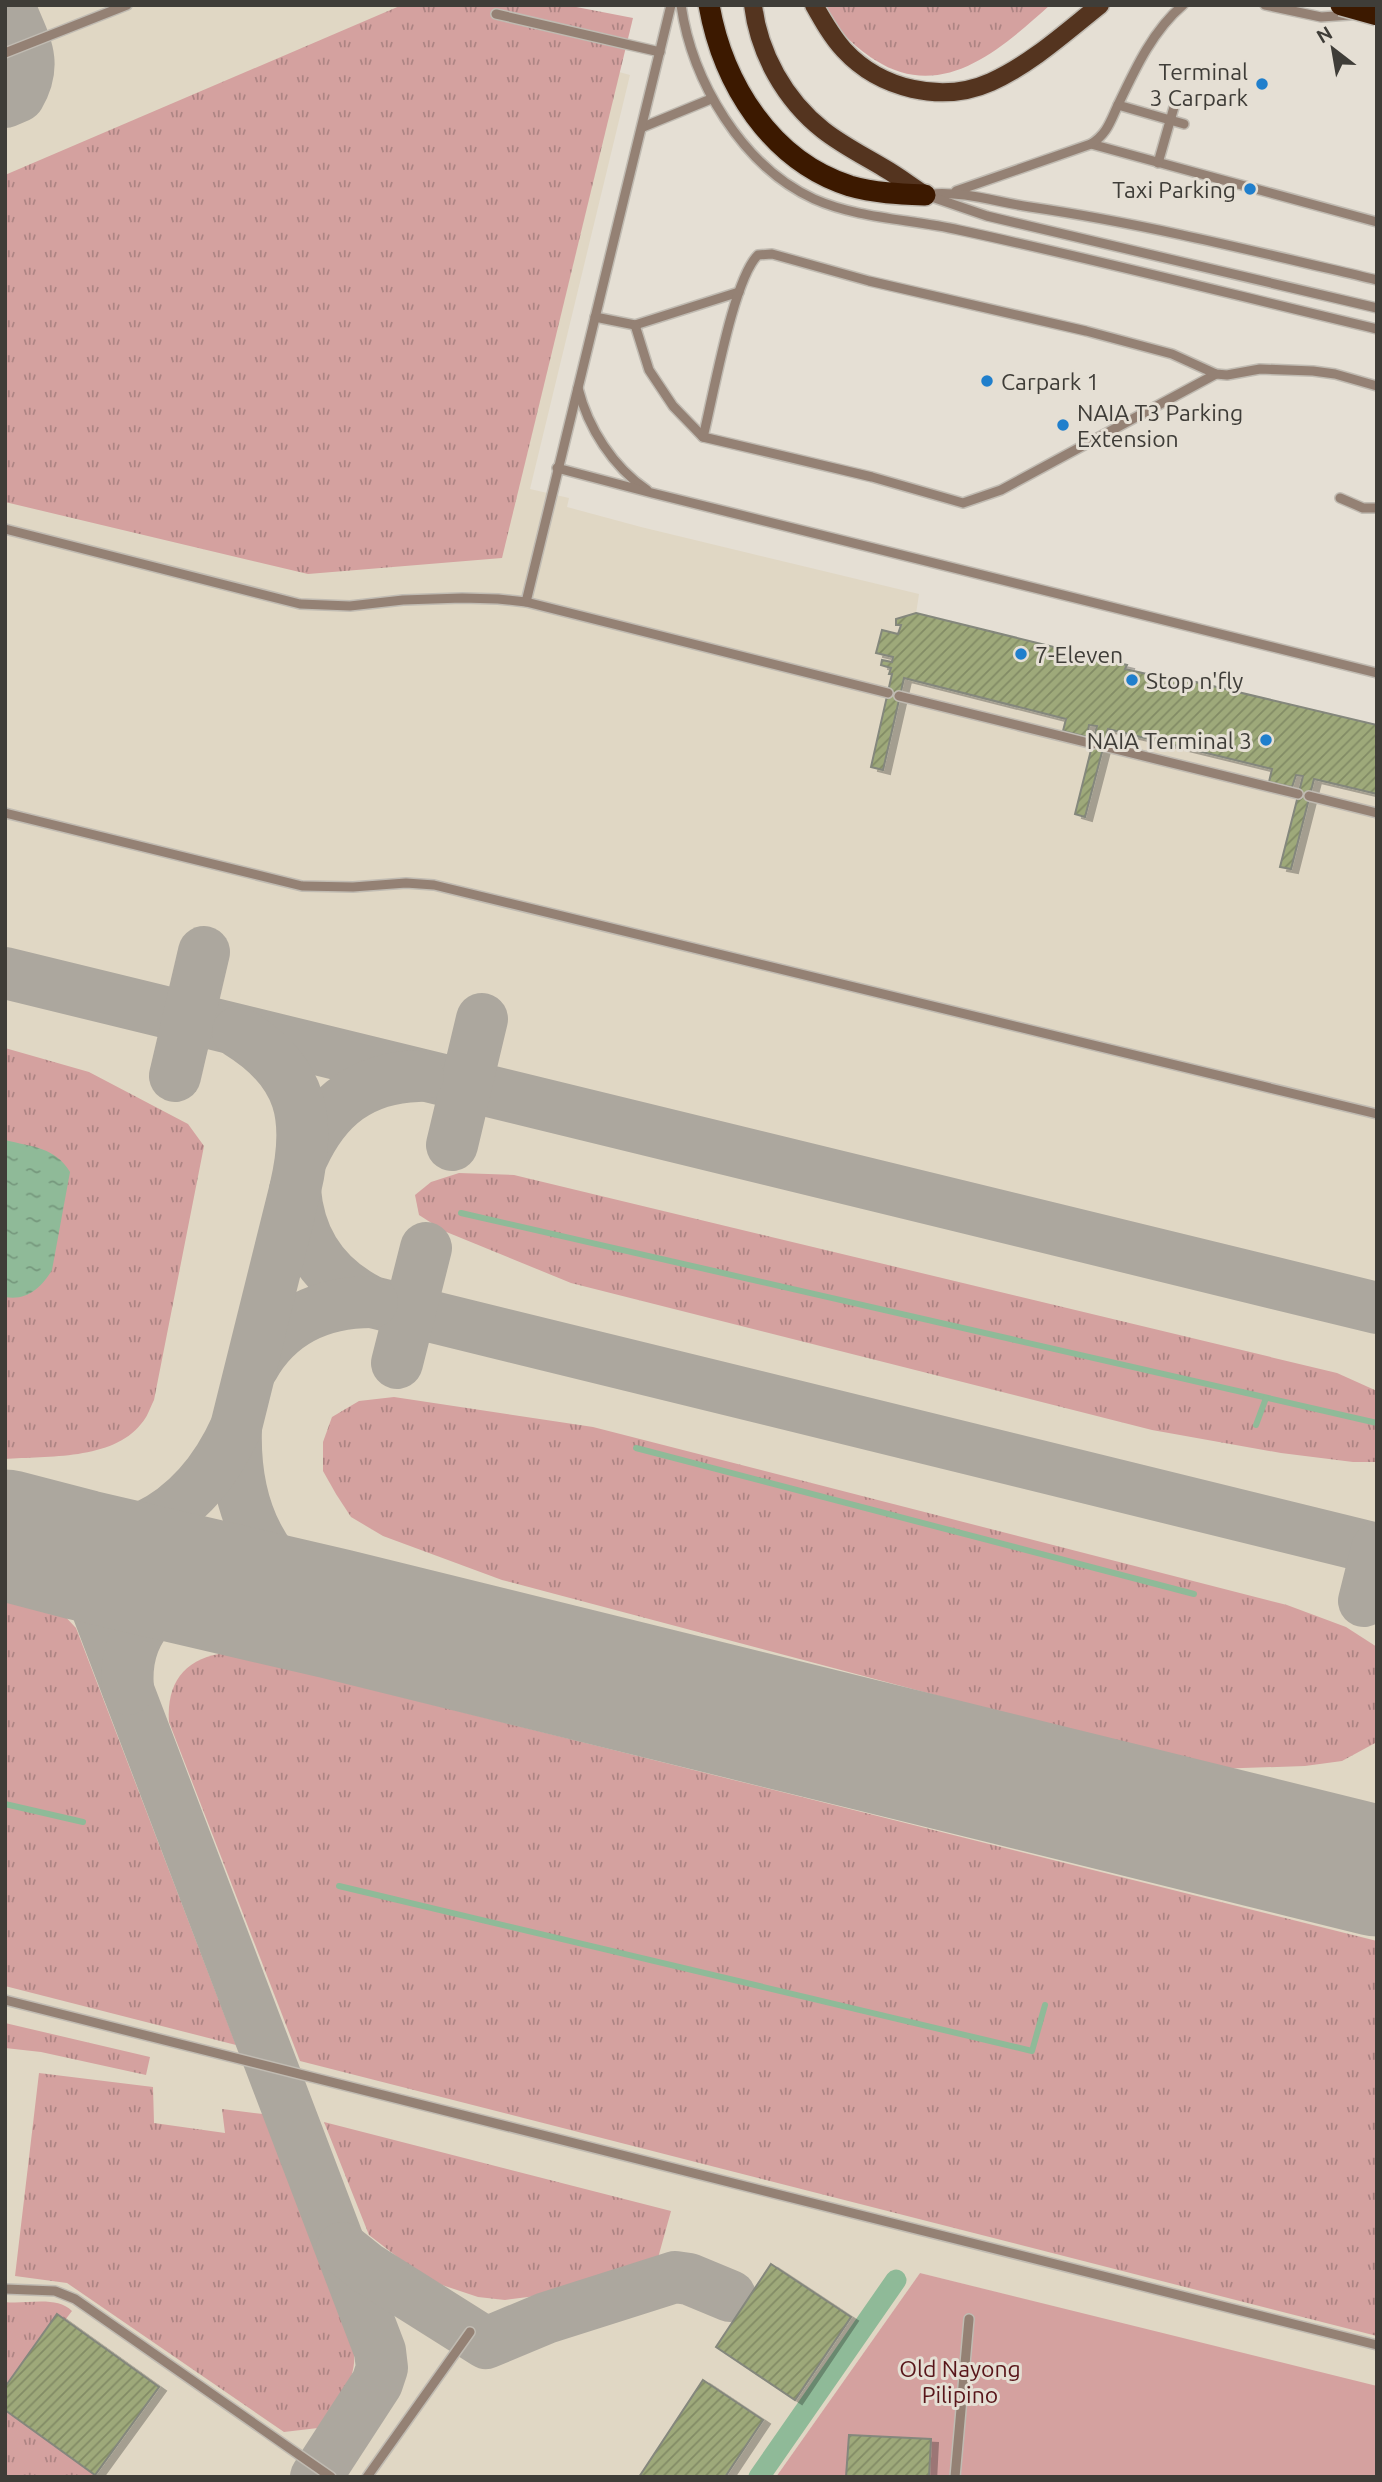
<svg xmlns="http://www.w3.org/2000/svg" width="1382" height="2482" font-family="Ubuntu,sans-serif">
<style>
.built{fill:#e0d7c4}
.grass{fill:url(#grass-tufts)}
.park{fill:#d4a19f}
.water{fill:url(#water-ripples)}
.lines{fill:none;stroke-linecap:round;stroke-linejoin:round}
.stream{stroke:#8fba98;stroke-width:6}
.canal{stroke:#8fba98;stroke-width:21}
.taxiway{stroke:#aca79e;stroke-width:52}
.runway{stroke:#aca79e;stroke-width:131}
.building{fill:url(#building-hatch);stroke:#84877c;stroke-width:2;filter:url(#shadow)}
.lane-casing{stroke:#c0bbb2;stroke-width:12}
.primary-casing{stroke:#c0bbb2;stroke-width:21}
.highway-casing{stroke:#c0bbb2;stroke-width:24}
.lane{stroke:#948174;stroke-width:9}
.primary{stroke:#54341f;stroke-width:18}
.highway{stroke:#3c1900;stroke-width:21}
.highway-bridge-casing{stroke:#c0bbb2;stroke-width:24;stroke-linecap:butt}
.highway-bridge{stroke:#3c1900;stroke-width:21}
.poi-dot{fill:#207fcc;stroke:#e5dfd4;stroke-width:2.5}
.labels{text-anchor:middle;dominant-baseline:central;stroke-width:6;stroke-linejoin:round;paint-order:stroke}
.poi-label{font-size:23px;fill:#3f3d38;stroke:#e5dfd4;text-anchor:start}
.park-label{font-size:23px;fill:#58161a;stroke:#e5dfd4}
</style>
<defs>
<pattern id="grass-tufts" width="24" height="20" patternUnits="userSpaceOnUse" patternTransform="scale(1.75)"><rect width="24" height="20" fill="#d4a19f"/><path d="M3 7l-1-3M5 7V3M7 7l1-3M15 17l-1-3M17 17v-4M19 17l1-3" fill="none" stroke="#ad8483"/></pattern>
<pattern id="water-ripples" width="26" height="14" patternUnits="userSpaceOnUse" patternTransform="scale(1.75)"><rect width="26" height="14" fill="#8fba98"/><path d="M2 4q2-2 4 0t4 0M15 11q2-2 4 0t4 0" fill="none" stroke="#76987d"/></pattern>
<pattern id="building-hatch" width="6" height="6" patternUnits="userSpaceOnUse" patternTransform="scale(1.75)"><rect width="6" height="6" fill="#9ea97a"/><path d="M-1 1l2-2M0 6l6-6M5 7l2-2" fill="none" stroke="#828b65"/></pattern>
<filter id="shadow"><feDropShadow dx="7" dy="4" stdDeviation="0" flood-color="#0004"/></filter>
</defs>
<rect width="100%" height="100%" fill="#e5dfd4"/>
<path class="built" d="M5 5H453V26L630 75 530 489 569 498 567 507 641 527 919 594 916 614 1127 665 1126 669 1182 682 1183 679 1377 725V2388L920 2273 776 2477H5Z"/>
<g class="grass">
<path d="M402 5H566L633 18 502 558 308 574 5 502V175Z"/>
<path d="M825 5H1050C1001 49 942 103 875 60 852 45 837 30 825 5Z"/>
<path d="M5 1048 89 1072 188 1124 204 1146 154 1400C150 1408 147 1418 141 1424 113 1460 47 1456 5 1459Z"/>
<path d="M459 1173 514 1175 1337 1373 1377 1391V1462H1353L1281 1453 1152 1430 571 1283 444 1231 419 1215 415 1195 431 1182Z"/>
<path d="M394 1397 593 1427 1287 1605 1346 1627 1377 1647V1742L1342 1761 1305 1766 1214 1769 502 1580 383 1536 351 1517 336 1494 323 1471V1442L332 1417 359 1401Z"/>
<path d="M5 1599 62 1613 76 1628 236 2045 5 1986Z"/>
<path d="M226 1653 1377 1941V2336L300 2061 169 1722C166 1682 186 1657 226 1653Z"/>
<path d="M5 2023 150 2057 146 2075 41 2052 5 2048Z"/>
<path d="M39 2073 153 2087 154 2123 225 2133 222 2109 263 2114 353 2342C360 2381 339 2397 318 2428L284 2432 67 2283 15 2276Z"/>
<path d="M324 2122 671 2211 653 2276H628L584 2290 505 2300 478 2297 442 2285 413 2269 369 2235Z"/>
<path d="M5 2302C25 2305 56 2295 72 2311L65 2320 57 2315 5 2387Z"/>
<path d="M5 2410 95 2475 94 2477H5Z"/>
</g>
<path class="park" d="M920 2273 1377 2386V2477H776Z"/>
<path class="water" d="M5 1140C32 1147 55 1147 70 1172L52 1270C41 1288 27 1301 5 1297Z"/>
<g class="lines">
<g class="stream">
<path d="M461 1213 1377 1423"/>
<path d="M1256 1425 1266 1398"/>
<path d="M636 1448 1194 1594"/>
<path d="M5 1804 83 1822"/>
<path d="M339 1886 1032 2051 1045 2005"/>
</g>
<path class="canal" d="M759 2477 896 2280"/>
<g class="taxiway">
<path d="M5 102 19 96C40 60 22 41 9 5"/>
<path d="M5 973 1377 1308"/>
<path d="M175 1076 204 952"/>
<path d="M452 1145 482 1019"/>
<path d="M303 1156C326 1106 361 1078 418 1076"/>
<path d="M295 1190C299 1241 325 1279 372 1302L1377 1549"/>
<path d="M397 1363 426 1248"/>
<path d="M253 1367C278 1322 321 1302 372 1302"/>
<path d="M236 1427C233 1510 263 1572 336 1614"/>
<path d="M11 1536C111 1562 194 1521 236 1427L295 1190C312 1119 303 1072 238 1032"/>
<path d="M48 1546 70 1560 87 1582 380 2351 382 2368 377 2383 316 2477"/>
<path d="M1364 1601 1377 1549"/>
<path d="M128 1689C123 1632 158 1592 215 1587"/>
<path d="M1293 1850H1335L1377 1839"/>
<path d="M342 2248 367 2268 486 2343 546 2318 675 2277 689 2279 730 2296"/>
</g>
<path class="runway" d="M5 1535 82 1555 336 1614 1377 1871"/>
</g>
<g class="building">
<path d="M916 613 1127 665 1125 669 1182 682 1183 679 1377 725V794L1314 779 1291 869 1280 867 1303 776 1296 775 1292 787 1269 782 1272 769 1108 729 1085 817 1075 814 1097 726 1089 725 1087 737 1063 731 1066 719 904 678 883 770 871 767 892 674H889L891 668 881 665 882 660 892 662 893 657 876 653 882 630 898 634 901 625H896V619Z"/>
<path d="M771 2264 851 2317 795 2400 716 2347Z"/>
<path d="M57 2314 159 2387 95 2475 5 2410V2387Z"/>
<path d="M703 2380 763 2420 725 2477H639Z"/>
<path d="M849 2435 931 2439 929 2477H846Z"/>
</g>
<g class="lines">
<defs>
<g id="lane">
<path d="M681 5C692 81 742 166 814 199 859 219 912 219 959 230 1099 260 1238 296 1377 329"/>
<path d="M1265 5 1321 17 1350 15"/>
<path d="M496 14 660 52"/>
<path d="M5 53 127 5"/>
<path d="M1118 105 1184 124"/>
<path d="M643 127 711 99"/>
<path d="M1091 144 1377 222"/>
<path d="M1158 163 1174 107"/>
<path d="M956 191 1091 144C1107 134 1110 122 1118 105 1135 69 1153 30 1183 5"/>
<path d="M930 194C965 191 996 202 1030 207 1147 224 1262 253 1377 280"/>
<path d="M926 195 987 216 1377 308"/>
<path d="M595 317 635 325 739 292"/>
<path d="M635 325 649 370 673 406 703 437 872 477 963 503 1001 490 1216 374"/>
<path d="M578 388C588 428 613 467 647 490"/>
<path d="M703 437C713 398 733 279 758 255L772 254 869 281 1086 331 1172 354 1216 374 1227 375 1260 369 1313 371 1335 374 1377 386"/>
<path d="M557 468 652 493 1377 673"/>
<path d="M1340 498 1363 508H1377"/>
<path d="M5 529 300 604 350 606 403 600 462 598 498 599 526 602 888 693"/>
<path d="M526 602 671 5"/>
<path d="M899 696 1093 744"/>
<path d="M1103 746 1298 794"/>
<path d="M1309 796 1377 813"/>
<path d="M5 813 302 886 353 887 406 883 434 885 1377 1114"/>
<path d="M5 2000 1377 2345"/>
<path d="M5 2289 55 2291 75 2299 331 2477"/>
<path d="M367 2477 470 2332"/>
<path d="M955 2477 969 2319"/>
</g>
<g id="primary">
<path d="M753 5C759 54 785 100 823 130 842 145 864 156 884 168 898 176 911 186 925 195"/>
<path d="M814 5C823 21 832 37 844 50 880 89 942 104 991 82 1031 64 1066 32 1100 5"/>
</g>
<path id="highway" d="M709 5C723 84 771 161 850 186 874 193 900 194 925 195"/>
</defs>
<use href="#lane" class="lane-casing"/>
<use href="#primary" class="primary-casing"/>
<use href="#highway" class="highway-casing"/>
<use href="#lane" class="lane"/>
<use href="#primary" class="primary"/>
<use href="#highway" class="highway"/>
<defs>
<path id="highway-bridge" d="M1341 5 1377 15"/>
</defs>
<use href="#highway-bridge" class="highway-bridge-casing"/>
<use href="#highway-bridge" class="highway-bridge"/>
</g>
<g class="poi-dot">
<circle cx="1262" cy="84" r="7"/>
<circle cx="1250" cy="189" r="7"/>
<circle cx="987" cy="381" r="7"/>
<circle cx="1063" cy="425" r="7"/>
<circle cx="1021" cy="654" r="7"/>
<circle cx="1132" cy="680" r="7"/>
<circle cx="1266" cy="740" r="7"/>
</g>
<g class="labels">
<g class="poi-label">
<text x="1248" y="71" text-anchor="end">Terminal<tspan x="1248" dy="26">3 Carpark</tspan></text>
<text x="1236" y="189" text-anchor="end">Taxi Parking</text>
<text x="1001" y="381">Carpark 1</text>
<text x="1077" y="412">NAIA T3 Parking<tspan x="1077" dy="26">Extension</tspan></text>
<text x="1035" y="654">7-Eleven</text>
<text x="1146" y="680">Stop n'fly</text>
<text x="1252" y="740" text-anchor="end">NAIA Terminal 3</text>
</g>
<g class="park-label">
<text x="960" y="2368">Old Nayong<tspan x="960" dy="26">Pilipino</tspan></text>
</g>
</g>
<rect width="1382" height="2482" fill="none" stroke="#3f3d38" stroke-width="14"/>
<g transform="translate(1333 49) rotate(329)" stroke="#e5dfd4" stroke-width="5" paint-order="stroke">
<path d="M0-5L12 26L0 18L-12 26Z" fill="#3f3d38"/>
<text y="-10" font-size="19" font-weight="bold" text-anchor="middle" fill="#3f3d38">N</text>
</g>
</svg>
